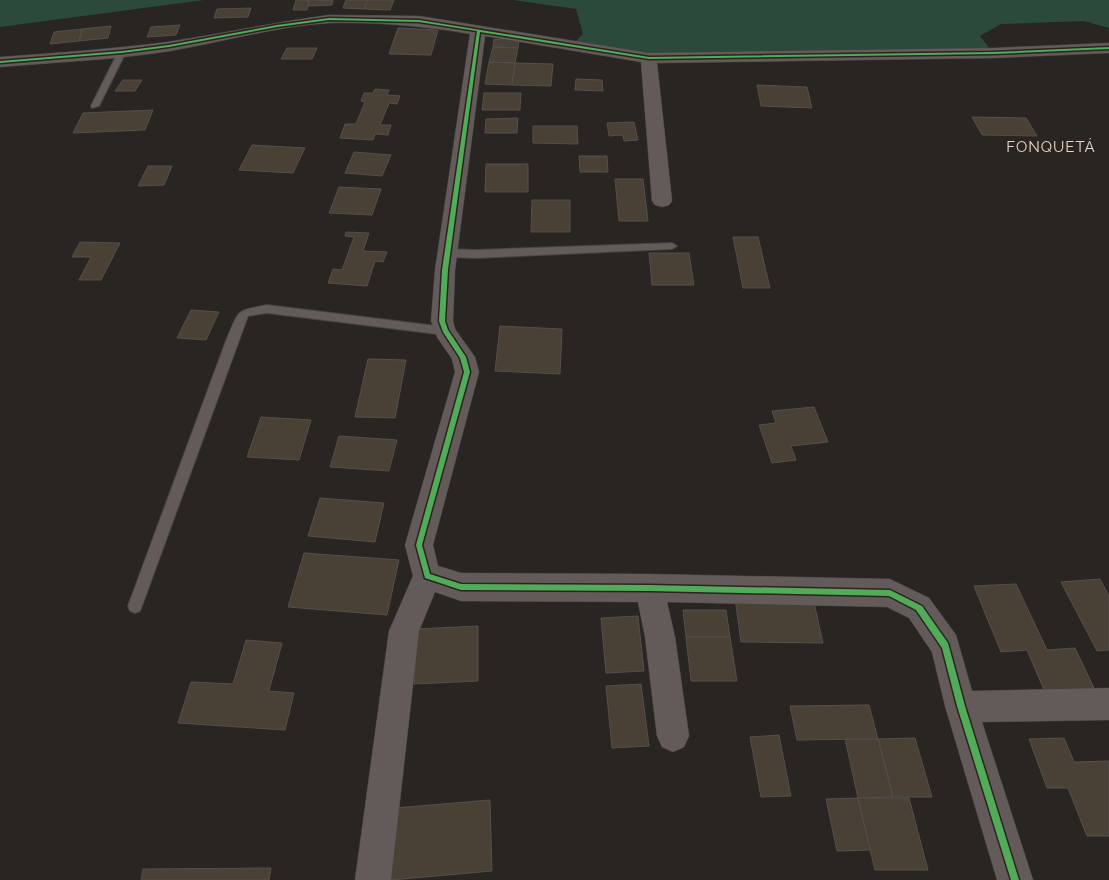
<svg xmlns="http://www.w3.org/2000/svg" width="1109" height="880" font-family="Raleway,sans-serif">
<style>
.green{fill:#2b4a39}
.building{fill:#494136;stroke:#53504d}
.lines{fill:none;stroke-linecap:round;stroke-linejoin:round}
.lane-casing{stroke:#454340;stroke-width:2}
.street-casing{stroke:#454340;stroke-width:1}
.lane{fill:#635b59;fill-rule:evenodd}
.street{fill:#635b59;fill-rule:evenodd}
.cycleway-casing{stroke:#2b241f;stroke-width:3}
.cycleway{fill:#51ab58;fill-rule:evenodd}
.labels{text-anchor:middle;dominant-baseline:central;stroke-width:4;stroke-linejoin:round;paint-order:stroke}
.far-quarter-label{font-size:15px;letter-spacing:1px;fill:#e0d7d0;stroke:#2b241f}
</style>
<rect width="100%" height="100%" fill="#282522"/>
<g class="green">
<path d="M0 0H204L0 27Z"/>
<path d="M513 0H1109V28L1084 21 1001 24 980 36 993 53 649 58 571 46 583 34 576 9Z"/>
</g>
<g class="building">
<path d="M296 0H309L307 10H293Z"/>
<path d="M309 0H333L332 5 308 6Z"/>
<path d="M346 0H368L364 9 343 8Z"/>
<path d="M368 0H394L390 10 364 9Z"/>
<path d="M251 8 248 17 214 18 217 9Z"/>
<path d="M180 25 176 35 147 37 151 27Z"/>
<path d="M111 26 108 38 79 41 82 29Z"/>
<path d="M398 28 438 30 431 55 389 54Z"/>
<path d="M82 29 79 41 50 44 54 32Z"/>
<path d="M494 39 519 40 518 48 493 47Z"/>
<path d="M493 47 518 48 515 63 489 62Z"/>
<path d="M287 48H317L312 59H281Z"/>
<path d="M489 62 515 63 512 85 485 84Z"/>
<path d="M515 63 553 64 551 86 512 85Z"/>
<path d="M576 79 602 80 603 91 575 90Z"/>
<path d="M123 80H142L135 91H115Z"/>
<path d="M757 85 807 87 812 108 761 106Z"/>
<path d="M375 89 389 90 387 95 400 96 397 104 389 103 380 125H391L388 135 375 134 373 140 340 138 345 124H356L365 102 361 101 364 93H373Z"/>
<path d="M484 93H521L520 110H482Z"/>
<path d="M153 110 145 130 73 133 83 113Z"/>
<path d="M972 117 1026 118 1037 136 982 135Z"/>
<path d="M518 118 517 133H485L486 119Z"/>
<path d="M634 122 638 140 624 141 623 135 609 136 607 123Z"/>
<path d="M533 126H577L578 144 533 143Z"/>
<path d="M252 145 305 148 293 173 239 170Z"/>
<path d="M354 152 391 155 382 176 345 173Z"/>
<path d="M579 156H607L608 172H580Z"/>
<path d="M486 164H528V192H485Z"/>
<path d="M148 166H172L164 185 138 186Z"/>
<path d="M615 179H643L648 221H619Z"/>
<path d="M339 187 381 189 372 215 329 213Z"/>
<path d="M532 200H570V232H531Z"/>
<path d="M346 232 369 233 363 251 387 252 383 262 375 261 367 286 328 283 333 269 342 270 354 237 345 236Z"/>
<path d="M733 237H758L770 288H743Z"/>
<path d="M80 242 120 243 101 280H79L91 257H72Z"/>
<path d="M649 253H689L694 285H652Z"/>
<path d="M191 310 219 312 206 340 177 338Z"/>
<path d="M500 326 562 329 560 374 495 371Z"/>
<path d="M368 359 406 360 395 418 355 417Z"/>
<path d="M814 407 828 442 791 446 796 460 772 463 759 425 776 423 772 411Z"/>
<path d="M261 417 311 420 299 460 247 457Z"/>
<path d="M339 436 397 440 389 471 330 467Z"/>
<path d="M320 498 384 503 375 542 308 536Z"/>
<path d="M304 553 399 560 387 615 288 607Z"/>
<path d="M1100 579 1109 596V650L1097 651 1061 582Z"/>
<path d="M1016 584 1047 650 1075 648 1094 688 1045 692 1027 650 1001 652 974 586Z"/>
<path d="M735 598H813L823 643 741 642Z"/>
<path d="M683 610H726L730 637H686Z"/>
<path d="M638 616 644 671 606 673 601 618Z"/>
<path d="M478 626V681L414 684 417 629Z"/>
<path d="M686 637H730L737 681H691Z"/>
<path d="M246 640 282 643 269 691 294 693 285 730 178 723 191 682 233 684Z"/>
<path d="M641 684 649 746 612 748 606 686Z"/>
<path d="M869 705 878 739 797 740 790 706Z"/>
<path d="M779 735 791 796 761 797 750 737Z"/>
<path d="M915 738 932 797H893L878 739Z"/>
<path d="M1064 738 1074 762 1109 761V836H1087L1068 788H1047L1029 739Z"/>
<path d="M845 739H878L893 797 858 798Z"/>
<path d="M858 798 871 850 837 851 826 799Z"/>
<path d="M858 798H909L928 870H875Z"/>
<path d="M490 800 492 871 391 880 395 808Z"/>
<path d="M271 868 269 880H141L143 869Z"/>
</g>
<g class="lines">
<defs>
<g id="lane">
<path d="M119 50 126 52 99 106 92 108 91 106Z"/>
<path d="M672 243 677 246 672 249 476 258 447 257 442 253 447 249 476 250Z"/>
<path d="M267 305 445 327 451 331 445 335 267 313 248 316 142 606 140 611 135 613 130 611 128 606 227 338C240 309 235 311 267 305Z"/>
</g>
<path id="street" d="M329 15 419 16 649 53 993 48 1109 43V53L993 58 657 63 672 201 669 205 662 207 655 205 652 201 641 62 485 36 455 270 453 321 455 329 475 357 479 372 433 545 438 566 461 573 649 574 890 579 929 598 956 635 972 691 1109 688V720L982 722 1033 880H997L945 706 932 652 909 618 887 607 667 602 675 637 689 736 684 747 673 752 662 747 657 736 645 637 638 602 461 601 435 592 419 631 391 880H355L389 631 413 576 405 545 455 372 452 359 437 337 431 321 435 270 470 34C424 26 378 22 330 23 277 26 223 42 170 51 114 60 57 62 0 67V57C56 53 112 49 167 42 221 34 275 22 329 15Z"/>
</defs>
<use href="#lane" class="lane-casing"/>
<use href="#street" class="street-casing"/>
<use href="#lane" class="lane"/>
<use href="#street" class="street"/>
<defs>
<path id="cycleway" d="M329 18 419 20 649 57 993 52 1109 47V49L993 54 649 59 480 32 448 270 445 321 448 330 466 357 470 372 422 545 430 574 461 584 649 585 890 590 922 606 948 643 965 706 1019 880H1011L957 706 942 648 916 610 889 596 649 591 461 590 425 578 416 545 464 372 460 358 443 332 439 321 442 270 477 31 419 22 329 20 277 27 169 47 122 53 0 63V61L122 51 169 45 277 25Z"/>
</defs>
<use href="#cycleway" class="cycleway-casing"/>
<use href="#cycleway" class="cycleway"/>
</g>
<g class="labels">
<g class="far-quarter-label">
<text x="1051" y="147">FONQUETÁ</text>
</g>
</g>
</svg>
